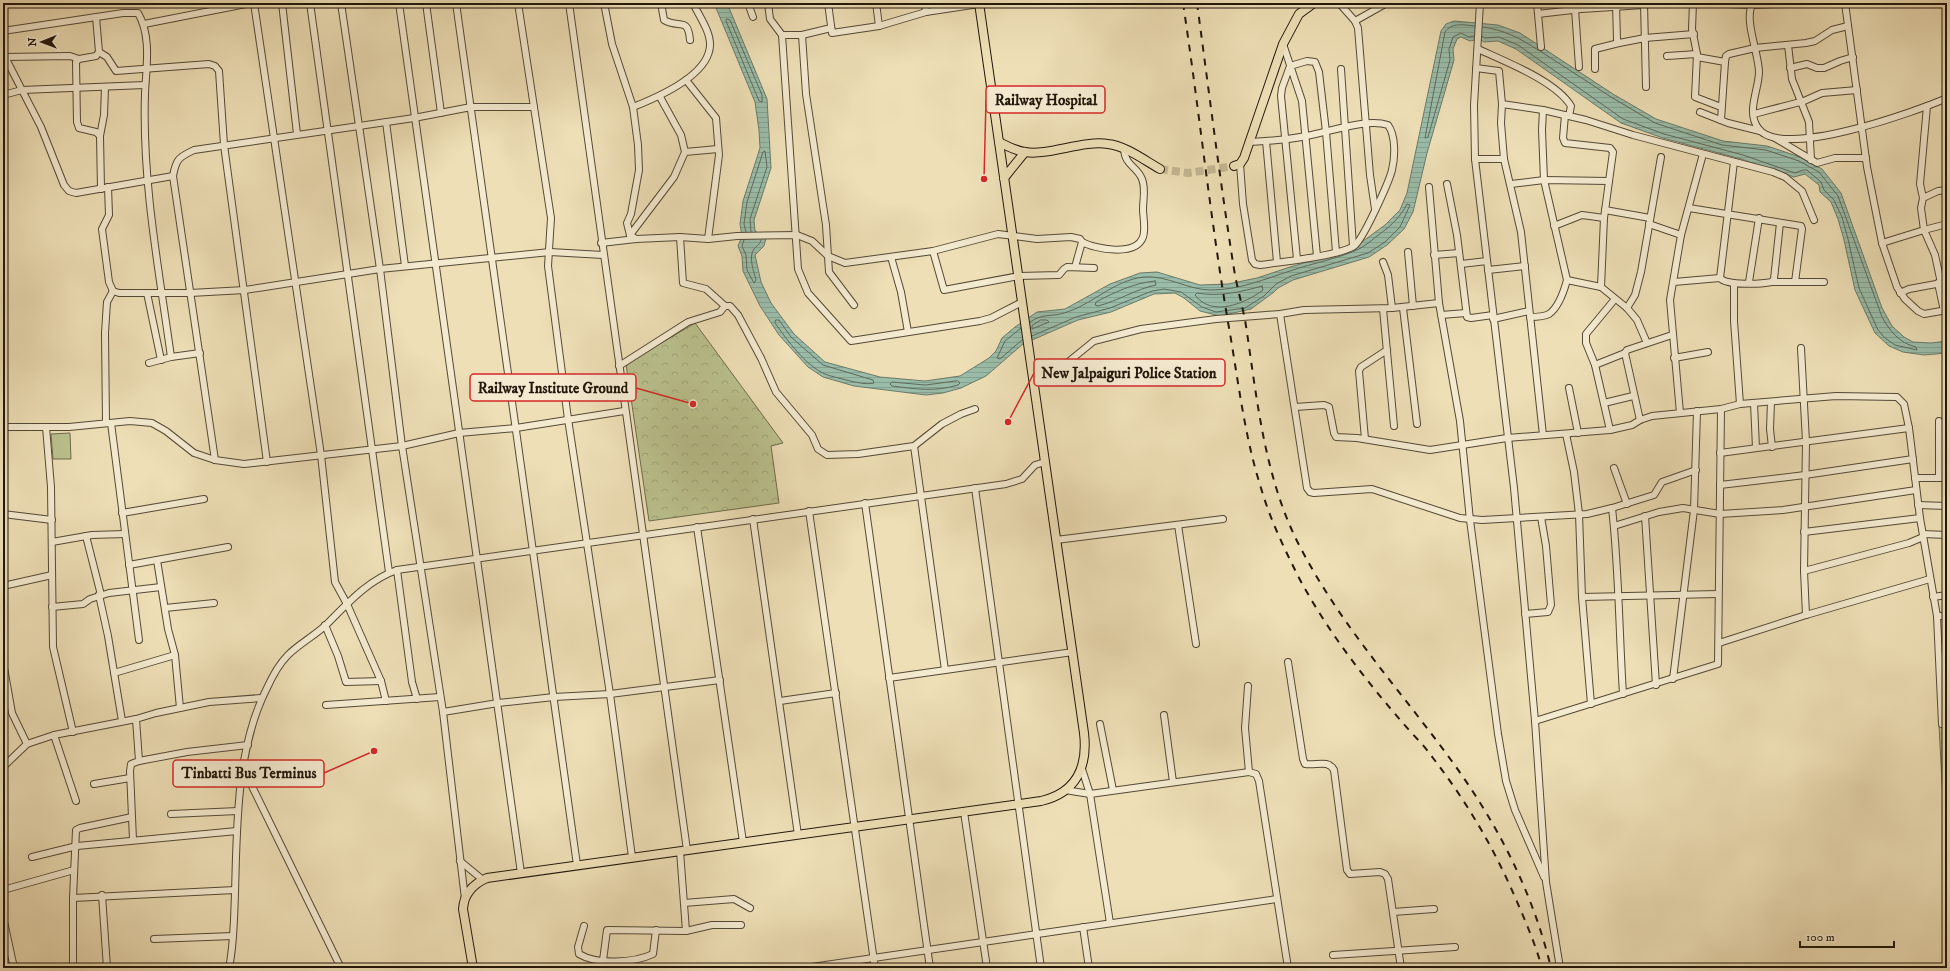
<svg xmlns="http://www.w3.org/2000/svg" width="1950" height="971" font-family="'IM FELL DW Pica',serif">
<style>
.grass{fill:url(#grass-dots);stroke:#6e6c4c}
.park{fill:url(#park-crowns);stroke:#6e6c4c}
.garden{fill:#bac18d;stroke:#6e6c4c}
.water{fill:url(#water-rules);stroke:#6a7b6a}
.lines{fill:none;stroke-linecap:round;stroke-linejoin:round}
.shore{stroke:#5e6a5a;stroke-width:1}
.major-tunnel{stroke:#c5b794;stroke-width:8;stroke-dasharray:8 4;stroke-linecap:butt}
.minor-casing{stroke:#544936;stroke-width:8}
.major-casing{stroke:#21170b;stroke-width:10}
.minor{stroke:#f4ead0;stroke-width:6}
.major{stroke:#eedfb6;stroke-width:8}
.rail{stroke:#21170b;stroke-width:2;stroke-dasharray:7 7;stroke-linecap:butt}
.leader{fill:none;stroke:#d62828;stroke-width:1.5}
.callout-dot{fill:#d62828;stroke:#f4ead0;stroke-width:1.5}
.callout{fill:#f4ead0;stroke:#d62828;stroke-width:1.5}
.callout-label{font-size:15px;text-anchor:middle;font-weight:bold;fill:#21170b}
</style>
<defs>
<pattern id="grass-dots" width="8" height="8" patternUnits="userSpaceOnUse"><rect width="8" height="8" fill="#bac18d"/><path d="M2 2h.1M6 6h.1" fill="none" stroke="#a0a578" stroke-width="1.8" stroke-linecap="round"/></pattern>
<pattern id="park-crowns" width="20" height="18" patternUnits="userSpaceOnUse"><rect width="20" height="18" fill="#bac18d"/><path d="M2 6a3 3 0 1 1 6 0M12 15a3 3 0 1 1 6 0" fill="none" stroke="#a0a578"/></pattern>
<pattern id="water-rules" width="6" height="5" patternUnits="userSpaceOnUse"><rect width="6" height="5" fill="#9abdaa"/><path d="M0 2.5h6" fill="none" stroke="#84a291"/></pattern>
</defs>
<rect width="100%" height="100%" fill="#eedfb6"/>
<filter id="stains"><feTurbulence type="fractalNoise" baseFrequency=".005" numOctaves="4"/><feColorMatrix values="0 0 0 0 .2 0 0 0 0 .09 0 0 0 0 .02 0 0 0 .5 -.17"/></filter>
<radialGradient id="worn" r=".72"><stop offset=".6" stop-color="#630" stop-opacity="0"/><stop offset="1" stop-color="#630" stop-opacity=".3"/></radialGradient>
<path class="grass" d="M1939 726H1943V738H1947V740H1944L1945 767 1947 768V874Z"/>
<path class="park" d="M695 323 783 443 771 446 779 503 649 521 626 364Z"/>
<path class="garden" d="M70 433 71 459H53L51 434Z"/>
<path class="water" d="M714 3H727L767 99 771 168 754 220 755 231 766 238 764 246 755 255 761 282 771 303 794 334 825 362 880 377 925 381 960 376 989 358 996 351 1002 338 1015 327 1037 312 1065 309 1110 284 1140 273 1157 272 1200 285 1228 284 1257 278 1290 267 1338 253 1359 244 1385 225 1400 210 1407 193 1441 31 1446 24 1454 21 1498 25 1520 33 1613 94 1656 119 1723 141 1767 146 1800 157 1822 169 1841 193 1882 308 1892 326 1904 337 1913 342 1931 343 1947 341V353L1924 355 1903 352 1889 346 1875 333 1855 290 1844 240 1838 219 1831 202 1820 192 1819 185 1805 174 1794 177 1741 159 1663 138 1621 123 1516 49 1498 41 1484 42 1480 39 1470 41 1461 37 1457 39 1453 49 1454 60 1427 153 1413 212 1404 229 1387 245 1369 257 1293 280 1278 288 1274 292 1251 309 1220 316 1200 311 1184 298 1175 293 1154 294 1111 312 1078 320 1023 344 986 376 961 388 943 393 926 395 854 386 823 377 808 367 779 335 760 306 743 271 742 256 738 246 742 236 740 224 743 201 760 148 759 130 755 102Z"/>
<g class="lines">
<g class="shore">
<path d="M727 19 730 20 762 95V102L759 101 726 21Z"/>
<path d="M1483 27C1504 30 1520 38 1538 50"/>
<path d="M1474 36 1469 37 1461 33 1453 37 1449 49 1450 60 1428 137 1425 138 1445 32C1452 22 1464 25 1475 26"/>
<path d="M1482 36 1485 38 1499 37 1518 45 1623 119 1664 134 1743 155 1795 173 1803 170H1807L1821 182 1824 190 1834 200 1842 217 1848 239 1859 288 1878 330 1885 338 1895 345 1917 350 1916 347C1899 343 1890 331 1882 317L1838 196 1819 172 1799 161 1766 150 1722 145 1655 123 1611 97 1540 51"/>
<path d="M746 232 744 224 747 202 763 152 765 151 767 167 750 219 751 232"/>
<path d="M744 240 742 246 746 255 747 270 754 283 756 280C754 272 748 257 754 249 757 245 760 245 761 240"/>
<path d="M1155 281 1156 285C1136 289 1118 301 1098 306L1095 305 1096 302C1115 292 1134 283 1155 281Z"/>
<path d="M1262 286 1263 290C1246 303 1212 318 1195 295L1197 293C1219 297 1241 292 1262 286Z"/>
<path d="M776 320H779L791 337 823 365 873 380 874 383C866 385 855 382 846 380 840 378 832 377 825 374 805 365 788 341 775 323Z"/>
<path d="M1041 320H1047L1049 322 1032 329V326Z"/>
<path d="M1030 322C1043 313 1051 317 1064 313 1092 305 1114 280 1144 277 1167 275 1188 290 1211 290 1239 290 1265 279 1290 271 1313 263 1337 259 1359 249 1367 245 1374 238 1381 233 1392 225 1401 216 1407 204L1410 205 1400 227 1385 242 1368 253 1291 276 1276 284 1264 296 1245 308 1216 312 1202 307 1181 292 1164 289 1152 291 1110 308 1076 317 1032 336"/>
<path d="M1021 328 1005 341 997 358 1000 359 1022 340"/>
<path d="M958 381 960 383 958 385C935 392 916 389 892 386L890 384 892 382 925 385Z"/>
</g>
<path class="major-tunnel" d="M1160 169 1188 173 1234 166"/>
<defs>
<g id="minor">
<path d="M254 3 321 455 335 582 347 604 381 681 386 701"/>
<path d="M282 3 297 134"/>
<path d="M310 3 389 572"/>
<path d="M341 3 380 269 402 446 443 712 465 899"/>
<path d="M399 3 521 873"/>
<path d="M426 3 441 113"/>
<path d="M456 3 577 865"/>
<path d="M518 3 551 218 548 266 568 419 610 694 632 857"/>
<path d="M569 3 687 850"/>
<path d="M604 3 612 44 633 107 638 145 639 170 631 214 627 223 630 235 636 239"/>
<path d="M661 3 664 20C679 29 688 16 690 40"/>
<path d="M748 3 753 17"/>
<path d="M768 3 770 19 782 35 798 269 808 293 851 341 980 321 991 318 1022 302"/>
<path d="M828 3 832 33 879 26 926 12 979 4"/>
<path d="M876 3 879 26"/>
<path d="M925 3 926 12"/>
<path d="M1339 3 1355 21 1358 28 1370 175 1375 209"/>
<path d="M1480 3 1474 105 1475 159 1514 488 1535 721 1546 882 1560 968"/>
<path d="M1537 3 1541 47"/>
<path d="M1616 3 1617 40 1619 43 1645 38 1694 34"/>
<path d="M1644 3 1646 87"/>
<path d="M1693 3 1692 29 1697 54 1695 97 1721 107"/>
<path d="M1704 3 1751 5 1815 3"/>
<path d="M1753 3C1743 18 1759 54 1759 72 1759 89 1746 112 1758 128 1780 161 1917 111 1947 98"/>
<path d="M1845 3 1867 167 1882 243 1897 287 1905 299 1918 311 1924 314 1947 310"/>
<path d="M1575 9 1579 67"/>
<path d="M1538 14 1581 9 1644 5"/>
<path d="M96 17 99 52 96 56 79 59 76 62 77 122 79 128 96 132 100 136 101 189"/>
<path d="M1355 21 1387 3"/>
<path d="M144 24 251 3"/>
<path d="M3 31 123 13H138C152 37 146 68 145 94 142 182 159 270 171 357"/>
<path d="M782 35H802L831 28"/>
<path d="M802 35 806 94 826 225 829 272 854 305"/>
<path d="M1283 44 1302 101 1317 256"/>
<path d="M1788 45 1792 79 1809 122 1811 160"/>
<path d="M1478 49C1504 61 1556 81 1571 106L1569 116"/>
<path d="M99 52 107 57 116 71 209 64 215 66 219 71 224 145 267 462"/>
<path d="M3 53 41 127 64 185 69 191 76 193 173 176"/>
<path d="M1667 56 1697 54"/>
<path d="M5 57 70 56 79 59"/>
<path d="M1697 57 1725 62"/>
<path d="M1476 68 1499 71 1502 104 1543 110 1586 120 1633 135 1773 172 1785 177 1802 191 1814 220"/>
<path d="M1790 68 1807 64 1817 68H1824L1840 61 1853 57"/>
<path d="M1341 69 1353 246"/>
<path d="M1595 69V49L1619 43"/>
<path d="M686 80 716 118 719 155 708 239"/>
<path d="M3 95 22 90 145 85"/>
<path d="M660 97 681 135 685 152"/>
<path d="M1502 104 1501 123 1504 159 1521 232 1543 435"/>
<path d="M633 107C656 98 708 76 710 46 711 32 699 16 693 3"/>
<path d="M1700 112 1728 123 1760 131"/>
<path d="M1754 114 1804 101 1822 93 1857 90"/>
<path d="M1565 115 1563 138 1565 143 1610 148 1613 152 1604 218 1601 287"/>
<path d="M1721 120 1725 62 1726 56 1729 54 1755 48 1806 43 1815 41 1832 30 1848 26"/>
<path d="M386 122 405 266"/>
<path d="M100 136 104 115 105 87"/>
<path d="M1775 138 1817 163 1835 158H1866"/>
<path d="M1266 141 1277 262"/>
<path d="M1475 159H1504"/>
<path d="M1240 164 1243 204 1252 260 1255 264 1260 265C1281 262 1339 256 1354 246 1363 240 1389 182 1392 170 1395 157 1396 136 1388 125 1366 118 1329 132 1306 136 1287 140 1269 141 1250 142"/>
<path d="M1447 184 1457 235 1467 317 1471 318 1493 315"/>
<path d="M1511 184 1544 180 1609 181"/>
<path d="M108 187 109 215 102 229 109 282 113 291 119 293H190L245 290 380 269 550 252 603 255"/>
<path d="M1429 187 1439 303 1460 421 1470 520 1498 734 1506 781 1515 810 1544 877"/>
<path d="M1923 198 1920 184 1927 106"/>
<path d="M1689 208 1801 226 1802 229 1795 282"/>
<path d="M1605 210 1650 218"/>
<path d="M1649 224 1681 235"/>
<path d="M1554 226 1582 215 1604 218"/>
<path d="M630 235 674 177 685 152 718 149"/>
<path d="M680 237 683 283 706 289 725 306H730L738 315 761 358 776 392 812 435 818 449 827 455 858 454 914 446 942 424 961 414 975 409"/>
<path d="M1082 242C1095 249 1136 257 1143 237 1146 228 1143 218 1143 209 1143 199 1146 189 1142 179 1137 166 1125 166 1124 149"/>
<path d="M601 243 636 239 680 237 708 239 737 236 797 235 812 241 828 256 845 263 933 251 998 234 1037 239 1071 237 1080 239 1082 242 1075 267"/>
<path d="M1882 243 1924 230 1921 208 1923 198 1938 191 1947 190"/>
<path d="M933 251 944 290 1019 276 1059 275 1064 269 1067 267 1094 268"/>
<path d="M1408 252 1413 306"/>
<path d="M1434 255 1459 253"/>
<path d="M891 257 901 292 908 332"/>
<path d="M1297 259 1281 96 1282 88 1290 66 1307 61 1315 62 1319 72 1326 132 1336 252"/>
<path d="M1383 262 1388 275 1392 308"/>
<path d="M1461 264 1487 261"/>
<path d="M1488 270 1525 266"/>
<path d="M1720 278 1734 162"/>
<path d="M1567 280 1601 287 1627 308 1637 320 1647 343"/>
<path d="M1674 282 1720 278C1727 286 1761 284 1772 282L1774 279 1780 223"/>
<path d="M1749 282 1759 218"/>
<path d="M1772 282H1824"/>
<path d="M1938 283 1944 311"/>
<path d="M1941 283 1935 255 1924 230 1947 224"/>
<path d="M1734 284V321L1740 404"/>
<path d="M147 293 161 360"/>
<path d="M1900 293 1909 289 1947 282"/>
<path d="M1403 308 1417 424"/>
<path d="M1627 308 1635 295 1641 272 1661 157"/>
<path d="M1383 309 1394 426"/>
<path d="M1280 314 1307 488 1310 492 1314 493 1372 489 1460 518 1482 520 1587 514 1612 508 1654 495 1662 482 1696 470"/>
<path d="M1441 315 1466 313"/>
<path d="M1530 317C1536 317 1543 317 1549 314 1559 307 1564 291 1567 280L1544 180 1542 130 1543 110"/>
<path d="M1493 319 1529 311"/>
<path d="M1801 348 1806 442 1804 571 1806 615"/>
<path d="M1674 358 1708 352"/>
<path d="M149 363 171 357 200 353"/>
<path d="M1595 365 1625 353"/>
<path d="M619 366 688 322 720 312 725 306"/>
<path d="M1033 377 1057 371 1094 341 1141 329 1216 319 1280 314 1304 310 1392 308 1439 303"/>
<path d="M1569 388 1578 433"/>
<path d="M1771 402 1770 429 1772 447"/>
<path d="M1604 403 1633 396"/>
<path d="M1754 403 1756 448"/>
<path d="M1295 407 1324 405 1329 407 1334 433 1336 437 1357 438 1430 450 1507 438 1610 430 1632 425 1640 420 1652 416 1721 409 1740 404 1836 396 1897 397 1904 404 1909 428 1920 518 1937 616 1942 724"/>
<path d="M1680 413 1670 300 1681 235 1703 154"/>
<path d="M1640 420 1625 353 1627 350 1672 335"/>
<path d="M106 423 105 333 107 302 113 291"/>
<path d="M111 423 139 640"/>
<path d="M3 427H69L130 421 152 423 166 431 194 453 215 460 244 464 402 446 459 433 516 428 624 411"/>
<path d="M46 427 51 487 53 647 73 732"/>
<path d="M1610 430 1595 365 1586 343V334L1615 299"/>
<path d="M1566 434 1574 472 1579 514 1582 597 1591 704"/>
<path d="M1365 439 1359 371 1361 367 1387 350"/>
<path d="M914 446 945 670"/>
<path d="M1720 453 1909 428"/>
<path d="M215 460 173 176C176 159 179 157 194 150L414 118 471 107H534"/>
<path d="M1614 468 1627 504"/>
<path d="M1915 478H1947"/>
<path d="M1939 478V421"/>
<path d="M1720 485 1805 475 1913 459"/>
<path d="M975 488 1041 968"/>
<path d="M865 503 930 968"/>
<path d="M1918 505 1947 506"/>
<path d="M1612 508C1619 570 1619 632 1623 694"/>
<path d="M809 511 875 968"/>
<path d="M122 513 204 499"/>
<path d="M3 514 52 520"/>
<path d="M1645 516 1656 685"/>
<path d="M753 519 798 835"/>
<path d="M1178 525 1196 644"/>
<path d="M1614 526 1659 512 1683 508 1720 514 1783 510 1916 490"/>
<path d="M697 527 743 842"/>
<path d="M1804 532 1920 518"/>
<path d="M1923 534 1947 535"/>
<path d="M86 536 101 595"/>
<path d="M1056 540 1223 519"/>
<path d="M52 542 92 535 125 534"/>
<path d="M157 560 168 629 175 655 180 708"/>
<path d="M129 565 228 547"/>
<path d="M397 570 412 682 417 699"/>
<path d="M1804 571 1909 543 1923 537"/>
<path d="M3 586 52 575"/>
<path d="M99 595 108 636 122 721"/>
<path d="M1582 597 1718 594"/>
<path d="M1933 597 1947 595"/>
<path d="M52 607 83 604 90 599 109 593 161 587"/>
<path d="M165 608 214 603"/>
<path d="M1525 614 1548 612 1551 605 1546 546 1541 517"/>
<path d="M1937 616H1947"/>
<path d="M325 625 338 656 346 682 381 681"/>
<path d="M1719 643 1806 615 1930 579"/>
<path d="M3 662 12 713 27 744"/>
<path d="M1288 662 1303 759 1305 764C1316 766 1328 759 1334 770L1347 870 1350 874 1380 872 1385 874 1388 879 1401 968"/>
<path d="M114 673 175 655"/>
<path d="M889 678 1073 652"/>
<path d="M1673 679 1694 510 1697 411"/>
<path d="M1248 686 1245 728 1249 772"/>
<path d="M780 701 836 693"/>
<path d="M326 705 440 697"/>
<path d="M443 712 498 703 554 697 610 694 720 680"/>
<path d="M1164 715 1173 782"/>
<path d="M1535 721 1718 664 1721 409"/>
<path d="M1100 724 1113 790"/>
<path d="M54 735 76 801"/>
<path d="M139 761 187 752 248 745"/>
<path d="M3 767 27 744 54 735 136 719 156 713 209 702 261 698"/>
<path d="M1082 769 1090 794 1110 923"/>
<path d="M244 770 341 968"/>
<path d="M94 784 130 778"/>
<path d="M1065 790 1090 794 1249 772 1256 774 1259 781 1288 968"/>
<path d="M964 812 987 968"/>
<path d="M171 814 238 811"/>
<path d="M133 840 130 771 131 764 139 761 136 719"/>
<path d="M680 851 686 931"/>
<path d="M32 857 77 846 237 831"/>
<path d="M460 861 483 880"/>
<path d="M3 890 74 870"/>
<path d="M102 895 107 968"/>
<path d="M73 898 235 890"/>
<path d="M684 903 734 899 750 908"/>
<path d="M1393 912 1434 909"/>
<path d="M3 917 14 968"/>
<path d="M584 926 578 947 579 954C597 965 634 963 653 954L656 930"/>
<path d="M1083 927 1089 968"/>
<path d="M154 939 233 936"/>
<path d="M1333 955 1455 947"/>
<path d="M73 968V898L76 830 80 828 132 817"/>
<path d="M120 968H134"/>
<path d="M229 968C234 944 234 918 235 893 237 826 236 749 267 688 272 677 279 664 288 655 299 644 314 636 326 625 347 604 368 580 397 570L1006 484 1022 479 1035 465 1045 462"/>
<path d="M602 968 607 930 686 931 712 925H741"/>
<path d="M805 968 1277 899"/>
</g>
<g id="major">
<path d="M999 142C1007 146 1016 151 1025 152 1048 156 1083 140 1108 144 1126 146 1144 160 1160 169"/>
<path d="M1234 166 1240 164 1244 158 1283 44 1299 14 1314 3"/>
<path d="M1004 178 1025 152"/>
<path d="M473 968 463 909C464 893 473 884 487 878L1041 801C1076 793 1088 767 1084 733L979 3"/>
</g>
</defs>
<use href="#minor" class="minor-casing"/>
<use href="#major" class="major-casing"/>
<use href="#minor" class="minor"/>
<use href="#major" class="major"/>
<g class="rail">
<path d="M1183 3C1199 109 1210 216 1228 322 1238 378 1244 435 1261 488 1270 519 1284 548 1298 576 1326 629 1363 677 1402 722 1412 734 1424 745 1433 758 1469 805 1495 850 1518 904 1527 925 1536 946 1542 968"/>
<path d="M1197 3C1209 92 1220 181 1234 269 1237 288 1243 307 1246 326 1257 399 1264 474 1297 541 1339 624 1397 686 1451 760 1497 823 1533 892 1551 968"/>
</g>
</g>
<path class="leader" d="M984 179L986 100M1008 422L1034 373M693 404L636 388M374 751L324 773"/>
<g class="callout-dot">
<circle cx="984" cy="179" r="4"/>
<circle cx="1008" cy="422" r="4"/>
<circle cx="693" cy="404" r="4"/>
<circle cx="374" cy="751" r="4"/>
</g>
<g class="callout">
<rect x="986" y="86" width="119" height="27" rx="4"/>
<rect x="1034" y="359" width="191" height="27" rx="4"/>
<rect x="470" y="374" width="166" height="27" rx="4"/>
<rect x="173" y="760" width="151" height="27" rx="4"/>
</g>
<g class="callout-label">
<text x="1046" y="105">Railway Hospital</text>
<text x="1129" y="378">New Jalpaiguri Police Station</text>
<text x="553" y="393">Railway Institute Ground</text>
<text x="249" y="778">Tinbatti Bus Terminus</text>
</g>
<rect width="1950" height="971" fill="none" stroke="#eedfb6" stroke-width="16"/>
<rect x="4" y="4" width="1942" height="963" fill="none" stroke="#21170b" stroke-width="2"/>
<rect x="8" y="8" width="1934" height="955" fill="none" stroke="#21170b"/>
<g transform="translate(42 42) rotate(269)" stroke="#f4ead0" stroke-width="3" paint-order="stroke">
<path d="M0-3L7 15L0 10L-7 15Z" fill="#21170b"/>
<text y="-6" font-size="11" font-weight="bold" text-anchor="middle" fill="#21170b">N</text>
</g>
<path d="M1800 941v6h94v-6" fill="none" stroke="#21170b" stroke-width="2"/>
<text x="1806" y="941" font-size="12" fill="#21170b" stroke="#f4ead0" stroke-width="3" paint-order="stroke">100 m</text>
<rect width="100%" height="100%" filter="url(#stains)"/>
<rect width="100%" height="100%" fill="url(#worn)"/>
</svg>
